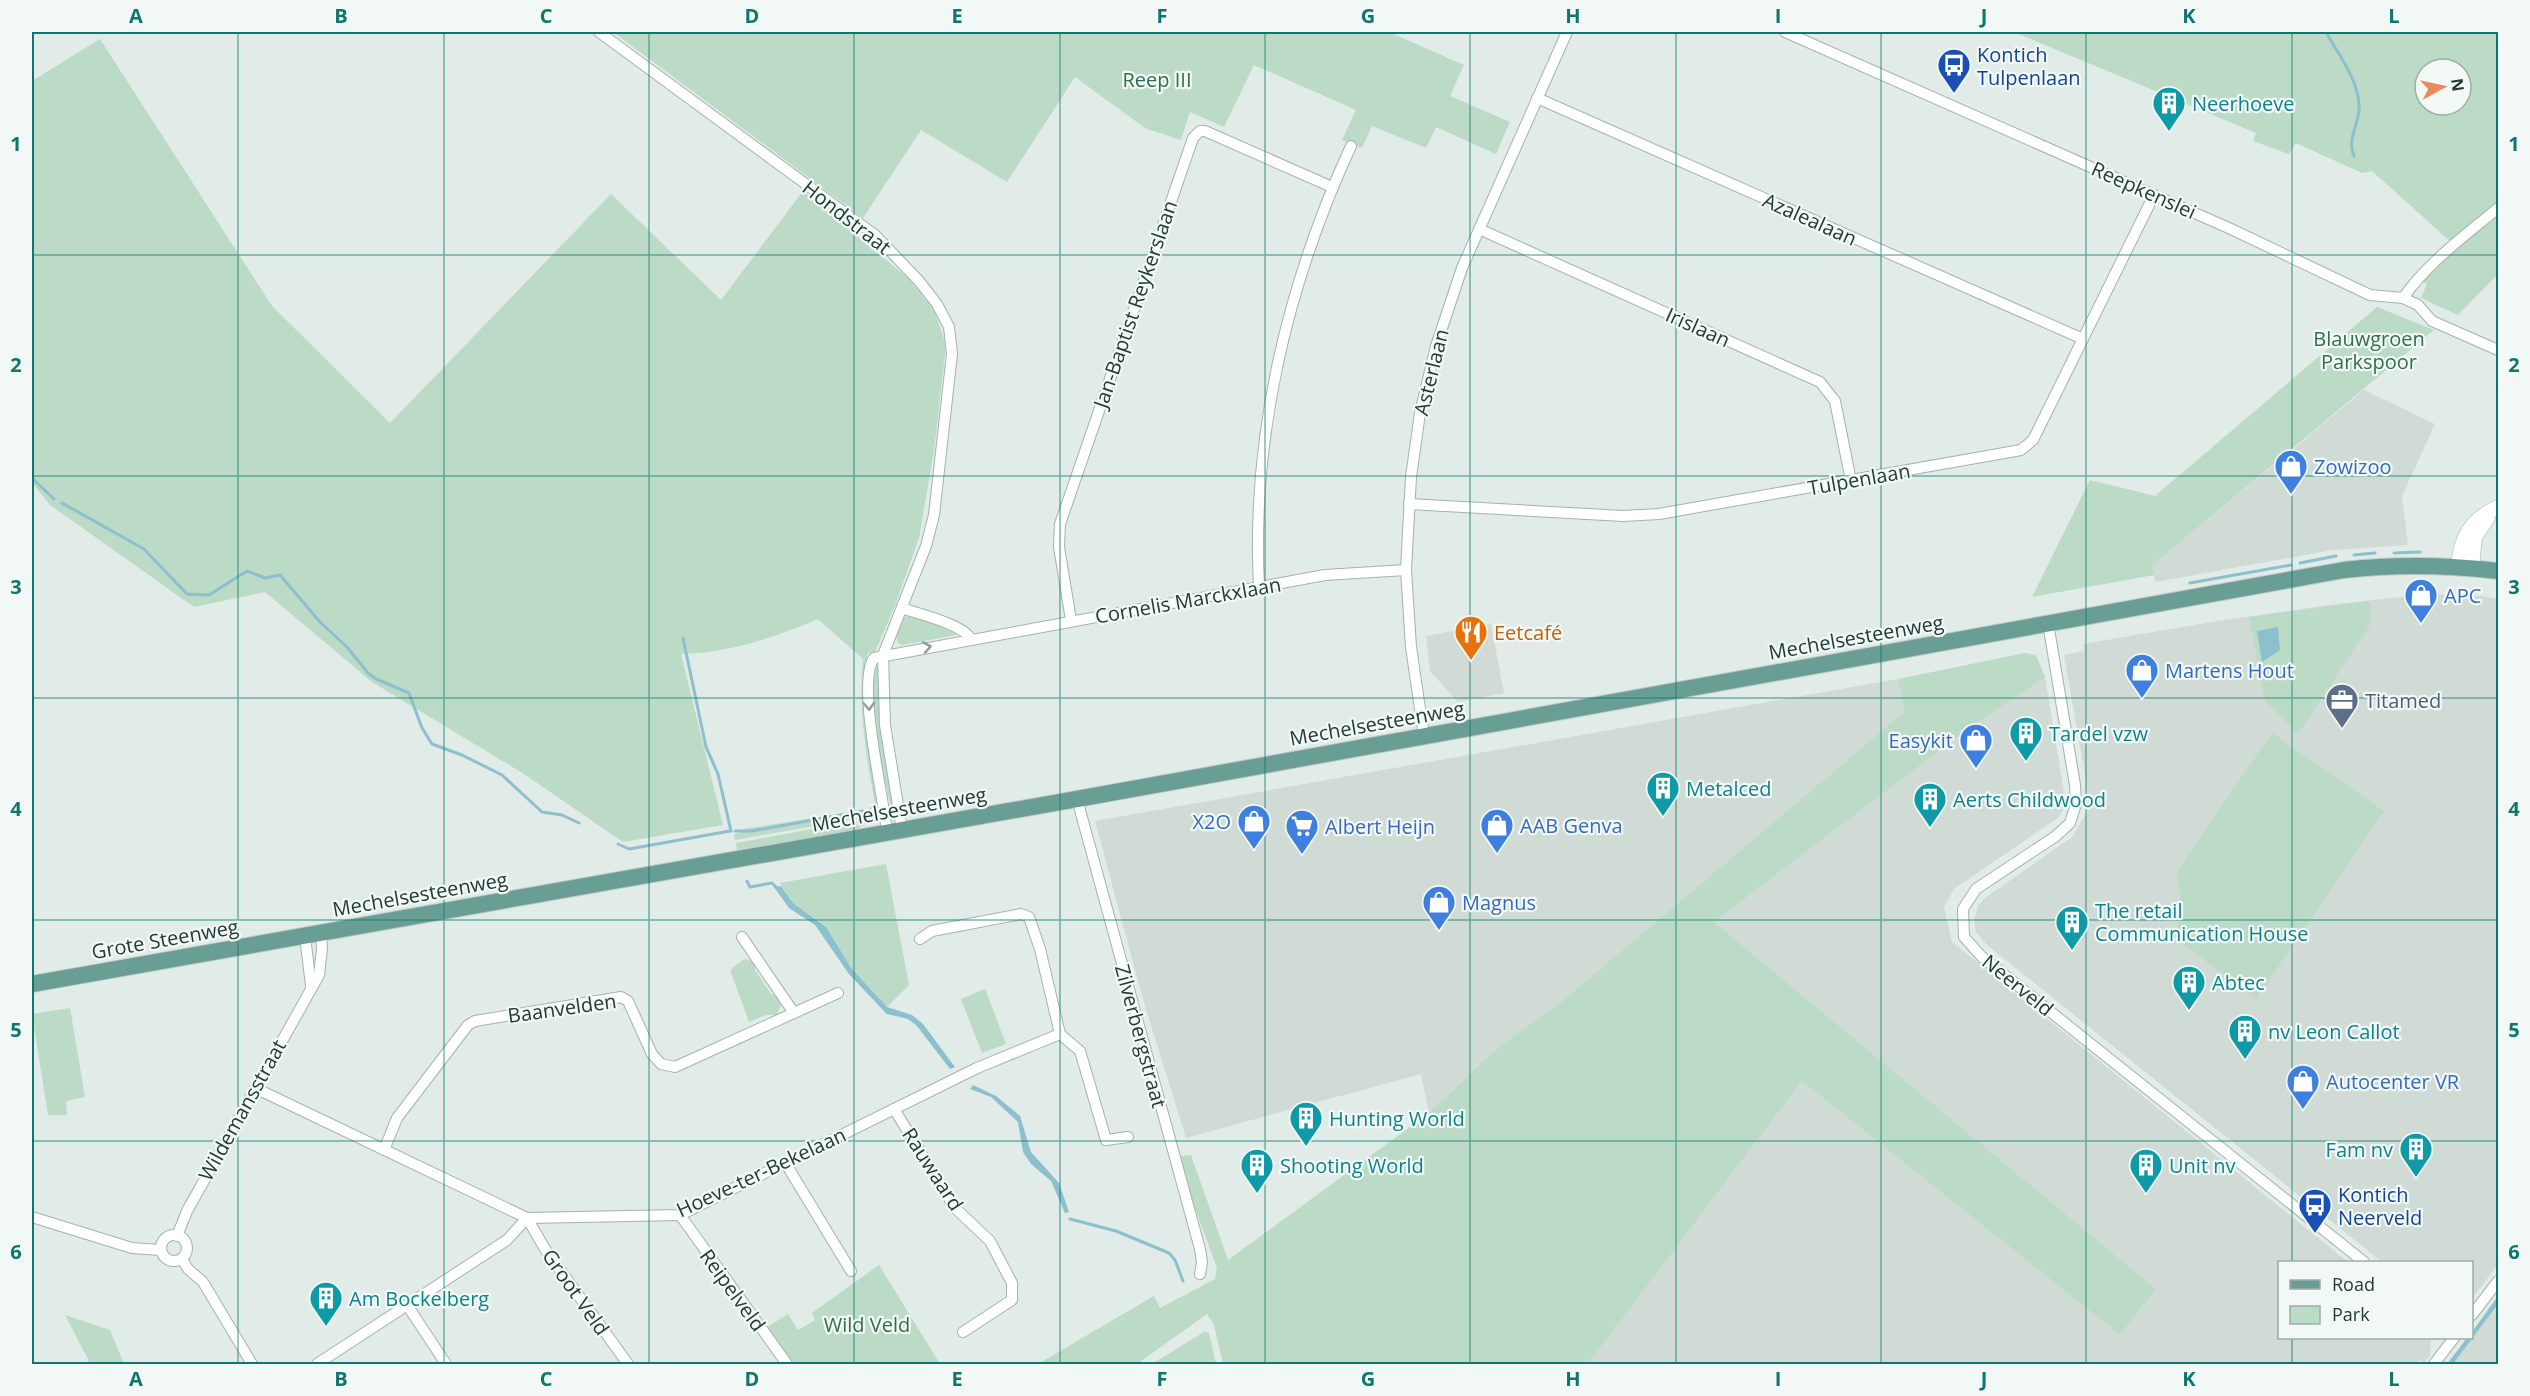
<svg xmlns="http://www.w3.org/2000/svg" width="2530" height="1396" font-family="'Open Sans',sans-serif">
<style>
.built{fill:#d0dbd6}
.green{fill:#bbdbc6;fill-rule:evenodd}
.water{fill:#8cc0ce}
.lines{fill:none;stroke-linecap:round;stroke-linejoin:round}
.stream{stroke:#8cc0ce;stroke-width:3}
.street-casing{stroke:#a4b3ae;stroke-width:12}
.secondary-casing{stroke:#a0b6b0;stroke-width:15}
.primary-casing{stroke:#c1c8c7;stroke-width:18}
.street{stroke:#fff;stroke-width:10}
.secondary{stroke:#fff;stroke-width:14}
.primary{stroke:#689e94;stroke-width:16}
.oneway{stroke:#909d9a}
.grid{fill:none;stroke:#0f766e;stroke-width:1.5;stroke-opacity:0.55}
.labels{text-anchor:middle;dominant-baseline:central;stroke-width:4.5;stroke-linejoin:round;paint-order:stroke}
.transit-label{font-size:20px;fill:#164399;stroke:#f2f8f5;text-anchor:start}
.park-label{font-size:20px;fill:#2f704c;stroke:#f2f8f5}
.culture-label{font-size:20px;fill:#0d838f;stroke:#f2f8f5;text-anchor:start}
.street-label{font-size:20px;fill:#223b36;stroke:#f2f8f5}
.shop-label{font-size:20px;fill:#366cbe;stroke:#f2f8f5;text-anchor:start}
.food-label{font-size:20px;fill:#c56008;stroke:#f2f8f5;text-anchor:start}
.service-label{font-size:20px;fill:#4e5e75;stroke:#f2f8f5;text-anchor:start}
.neatline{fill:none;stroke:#0f766e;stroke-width:2}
.grid-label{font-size:20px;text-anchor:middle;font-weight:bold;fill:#0f766e}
</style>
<rect width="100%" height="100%" fill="#e1ebe7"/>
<g class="built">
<path d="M2364 390 2435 424 2402 496 2408 545 2333 550 2155 582 2153 565Z"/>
<path d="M2427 594 2483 596 2498 599V882L2495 887 2498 890V1264L2472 1299V1262H2382L1987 945 1976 932 1974 920 1978 906 1985 898 2072 837 2087 812 2088 799 2085 774 2064 655 2084 651 2083 644 2218 621 2329 605Z"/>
<path d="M1491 624 1504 693 1458 702 1430 671 1426 636Z"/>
<path d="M2045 677 2065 799 2064 808 2059 817 1954 889 1944 907 1952 942 2348 1262H2280V1338H2431L2430 1355 2424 1364 2419 1360 2415 1364H1588L1802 1081 2120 1335 2156 1289 1714 922 1968 729Z"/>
<path d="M1898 679 1904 712 1561 1002 1496 1049 1429 1113 1421 1074 1186 1138 1142 996 1095 821Z"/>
<path d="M2498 1304V1364H2453Z"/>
</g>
<g class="green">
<path d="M613 32H1389L1464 65 1450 96 1510 122 1496 154 1436 127 1426 148 1372 126 1362 148 1342 140 1356 110 1254 65 1224 127 1190 112 1181 140 1145 128 1075 77 1007 182 921 130 863 218Z"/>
<path d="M2014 32H2498V202L2451 242 2372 171 2362 173 2296 143 2289 154 2253 141 2256 133ZM2425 69H2461V105H2425Z"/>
<path d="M100 39 272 306 390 423 611 194 721 300 803 191 908 278 934 310 946 345 934 451 919 538 896 603 875 652 868 653 865 667 879 809 876 815 735 840 734 835 743 829 866 810 875 804C866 754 858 710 863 659L818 619C776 637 728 653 681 654L723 825 623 842 524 774 372 682 265 592 194 607 50 505 32 483V81Z"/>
<path d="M2498 208V274L2458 315 2421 298 2427 284 2417 278Z"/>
<path d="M2377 307 2434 330 2153 565 2154 575 2032 597 2090 480 2155 496Z"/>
<path d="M2370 601V625L2298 734 2265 701 2249 617Z"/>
<path d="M910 615 954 632 957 635 902 645 898 643 896 636 903 618Z"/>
<path d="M2025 653 2036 655 2045 677 1968 729 1714 922 2156 1289 2120 1335 1802 1081 1588 1364H1223L1214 1325 1207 1314 1137 1364H1038L1154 1296 1160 1308 1215 1279 1217 1268 1176 1157 1191 1155 1228 1260 1429 1113 1496 1049 1561 1002 1904 712 1898 679Z"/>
<path d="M879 661V704L893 811 889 800C882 762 862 697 879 661Z"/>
<path d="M2272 733 2384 811 2256 999 2174 937 2182 909 2177 871Z"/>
<path d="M873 818 858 829 737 850 736 843Z"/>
<path d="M886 864 909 985 887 1007 851 968 819 921 793 903 780 883Z"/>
<path d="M744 959 753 961 756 967 755 970 771 994 779 997 781 1004 777 1015H766L749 1022 730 970Z"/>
<path d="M985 989 1006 1044 982 1053 961 999Z"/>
<path d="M70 1008 85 1097 66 1101 67 1115H48L32 1014Z"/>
<path d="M879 1265 940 1364H792L764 1329 788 1314 798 1330 815 1320 812 1313Z"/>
<path d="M65 1315 110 1330 124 1364H85L89 1361Z"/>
<path d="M1204 1332 1209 1333 1216 1364H1152Z"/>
</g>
<g class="water">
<path d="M2278 627 2280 650 2262 662 2257 631Z"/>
<path d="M781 886 793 903 826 927 851 968 887 1007 912 1015 923 1024 955 1067 950 1069 917 1026 908 1019 887 1014 882 1009 849 974 815 925 789 908 774 887Z"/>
<path d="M973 1085 996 1096 1020 1116 1031 1152 1059 1183 1069 1212 1065 1213 1051 1181 1031 1164 1023 1152 1018 1122 991 1097 970 1089Z"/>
<path d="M2498 1296V1304L2453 1364H2447L2467 1338H2472V1332Z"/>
</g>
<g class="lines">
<g class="stream">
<path d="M2326 32C2338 54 2358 79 2359 105 2361 122 2346 138 2354 156"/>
<path d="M32 478 54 499"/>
<path d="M62 503 144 549 187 594 209 595 247 571 265 578 280 575 320 622 347 647 368 673 376 679 409 693 422 728 432 744 462 755 502 775 542 812 562 815 579 823"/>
<path d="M2394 553 2420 552"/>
<path d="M2354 555 2375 553"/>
<path d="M2300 563 2336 556"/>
<path d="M2190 583 2291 565"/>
<path d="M683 638 706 747 718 774 731 831"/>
<path d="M735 831H752L863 811"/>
<path d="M618 844 629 849 730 831"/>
<path d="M747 881 750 887 772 883 777 888"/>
<path d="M1070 1219 1116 1231 1169 1253 1175 1260 1183 1281"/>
</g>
<defs>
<g id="street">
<path d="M599 32 875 235 919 281 937 304 949 327 952 354 934 515 926 546 883 655 885 725 902 830"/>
<path d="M1785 32 2231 229 2370 295 2403 298 2418 305 2432 321 2498 350"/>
<path d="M1537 98 2083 339"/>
<path d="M1479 229 1820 382 1835 401 1851 481"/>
<path d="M2403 298C2428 262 2465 236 2498 208"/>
<path d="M1409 504 1623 516 1659 514 2021 450 2033 440 2154 195"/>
<path d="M1259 587C1251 435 1288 283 1351 146"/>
<path d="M902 608C918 614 963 624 971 639"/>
<path d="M1071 620 1059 547 1060 524 1193 138 1200 131H1205L1332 187"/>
<path d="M2048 623 2075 785 2076 804 2070 823 2056 836 1976 889 1963 909 1964 937 1982 957 2364 1262"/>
<path d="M1424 736 1411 647 1406 570 1411 477 1420 413 1436 346 1462 268 1567 32"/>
<path d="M1077 799 1200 1249 1202 1262 1200 1274"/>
<path d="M887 832C884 799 856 682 874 658L1325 575 1406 570"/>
<path d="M305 936 311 986"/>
<path d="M742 937 794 1013"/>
<path d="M920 939 932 931 1021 914 1029 917 1040 949 1060 1034 1080 1051 1106 1140 1128 1137"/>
<path d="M255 1088 527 1218 680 1215 977 1068 1060 1034"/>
<path d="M894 1109 955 1208 990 1241 1012 1283V1300L963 1332"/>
<path d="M384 1150 397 1118 468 1025 475 1021 621 997 628 1001 652 1054 661 1064 675 1067 838 993"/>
<path d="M786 1164 851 1271"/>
<path d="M680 1215 787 1364"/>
<path d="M32 1217 132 1248 161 1250"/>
<circle cx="174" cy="1248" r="13"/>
<path d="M177 1236 187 1211 319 975 322 949 321 933"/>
<path d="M182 1259 188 1269 203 1282 252 1364"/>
<path d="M407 1305 446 1364"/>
<path d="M2472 1315 2498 1281"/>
<path d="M317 1364 507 1240 527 1218 545 1249 628 1364"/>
<path d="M2434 1364 2454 1338"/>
</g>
<g id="secondary">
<path d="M2458 567C2460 537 2471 519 2498 507"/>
<path d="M2472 568 2475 537 2488 518"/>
</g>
<path id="primary" d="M32 984 1077 799 2344 570C2396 564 2447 565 2498 571"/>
</defs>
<use href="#street" class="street-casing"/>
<use href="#secondary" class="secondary-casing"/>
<use href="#primary" class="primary-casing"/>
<use href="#street" class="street"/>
<use href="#secondary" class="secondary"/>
<use href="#primary" class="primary"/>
</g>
<defs><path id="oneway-chevron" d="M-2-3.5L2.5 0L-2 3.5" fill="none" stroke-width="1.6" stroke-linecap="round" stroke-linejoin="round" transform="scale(1.5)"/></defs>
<g class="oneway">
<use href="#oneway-chevron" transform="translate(927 647) rotate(-10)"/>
<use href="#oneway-chevron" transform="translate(869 706) rotate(88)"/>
</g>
<path class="grid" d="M238 32V1364M444 32V1364M649 32V1364M854 32V1364M1060 32V1364M1265 32V1364M1470 32V1364M1676 32V1364M1881 32V1364M2086 32V1364M2292 32V1262M32 255H2498M32 476H2498M32 698H2498M32 920H2498M32 1141H2498M2292 1338V1364"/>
<defs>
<symbol id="bus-pin" viewBox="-11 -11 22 30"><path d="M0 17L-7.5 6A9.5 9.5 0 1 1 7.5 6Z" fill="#1a4fb4" stroke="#f2f8f5"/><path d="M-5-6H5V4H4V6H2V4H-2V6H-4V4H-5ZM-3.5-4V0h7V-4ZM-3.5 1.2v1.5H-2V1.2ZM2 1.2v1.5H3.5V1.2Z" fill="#fff"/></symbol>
<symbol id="building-pin" viewBox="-11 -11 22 30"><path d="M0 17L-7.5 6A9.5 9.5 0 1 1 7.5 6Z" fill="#0f9aa8" stroke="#f2f8f5"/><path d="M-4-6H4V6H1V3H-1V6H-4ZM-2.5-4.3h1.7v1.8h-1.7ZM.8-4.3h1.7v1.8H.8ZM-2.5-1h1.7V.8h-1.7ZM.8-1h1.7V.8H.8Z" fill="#fff"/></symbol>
<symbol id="shop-pin" viewBox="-11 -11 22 30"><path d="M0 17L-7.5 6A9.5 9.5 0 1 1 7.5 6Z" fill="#3f7fe0" stroke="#f2f8f5"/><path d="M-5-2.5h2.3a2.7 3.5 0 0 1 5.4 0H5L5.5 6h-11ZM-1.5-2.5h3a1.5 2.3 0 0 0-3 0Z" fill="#fff"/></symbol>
<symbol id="restaurant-pin" viewBox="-11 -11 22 30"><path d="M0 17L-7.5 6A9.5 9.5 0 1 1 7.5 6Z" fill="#e8710a" stroke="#f2f8f5"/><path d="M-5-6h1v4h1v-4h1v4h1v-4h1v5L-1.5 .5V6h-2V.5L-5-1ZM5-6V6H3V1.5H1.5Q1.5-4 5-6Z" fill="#fff"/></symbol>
<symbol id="office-pin" viewBox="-11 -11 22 30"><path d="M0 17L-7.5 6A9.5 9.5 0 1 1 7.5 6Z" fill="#5c6f8a" stroke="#f2f8f5"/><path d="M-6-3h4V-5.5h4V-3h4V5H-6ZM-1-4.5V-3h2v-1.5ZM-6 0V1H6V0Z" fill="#fff"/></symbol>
<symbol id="supermarket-pin" viewBox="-11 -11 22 30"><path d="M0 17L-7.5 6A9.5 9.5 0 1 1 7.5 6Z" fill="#3f7fe0" stroke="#f2f8f5"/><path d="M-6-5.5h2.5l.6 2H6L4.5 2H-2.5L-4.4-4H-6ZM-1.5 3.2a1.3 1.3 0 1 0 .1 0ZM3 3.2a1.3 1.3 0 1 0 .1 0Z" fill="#fff"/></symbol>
</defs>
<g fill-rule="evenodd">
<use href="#bus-pin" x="1935" y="46" width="38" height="52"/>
<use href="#building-pin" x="2150" y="84" width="38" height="52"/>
<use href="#shop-pin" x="2272" y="447" width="38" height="52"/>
<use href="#shop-pin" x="2402" y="576" width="38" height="52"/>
<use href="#restaurant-pin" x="1452" y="613" width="38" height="52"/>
<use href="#shop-pin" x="2123" y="651" width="38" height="52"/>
<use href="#office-pin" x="2323" y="681" width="38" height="52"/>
<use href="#building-pin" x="2007" y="714" width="38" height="52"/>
<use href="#shop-pin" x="1957" y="721" width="38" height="52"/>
<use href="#building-pin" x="1644" y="769" width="38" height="52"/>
<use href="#building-pin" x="1911" y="780" width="38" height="52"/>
<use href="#shop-pin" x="1235" y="802" width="38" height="52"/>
<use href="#shop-pin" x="1478" y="806" width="38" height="52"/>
<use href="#supermarket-pin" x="1283" y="807" width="38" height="52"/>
<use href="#shop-pin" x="1420" y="883" width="38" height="52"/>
<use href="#building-pin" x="2053" y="903" width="38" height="52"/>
<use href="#building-pin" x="2170" y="963" width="38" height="52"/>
<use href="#building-pin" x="2226" y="1012" width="38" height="52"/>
<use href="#shop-pin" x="2284" y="1062" width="38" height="52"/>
<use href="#building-pin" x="1287" y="1099" width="38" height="52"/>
<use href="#building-pin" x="2397" y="1130" width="38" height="52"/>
<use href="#building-pin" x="1238" y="1146" width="38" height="52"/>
<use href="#building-pin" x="2127" y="1146" width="38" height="52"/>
<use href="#bus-pin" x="2296" y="1186" width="38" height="52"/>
<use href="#building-pin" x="307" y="1279" width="38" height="52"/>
</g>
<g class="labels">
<g class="transit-label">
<text x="1977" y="54">Kontich<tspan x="1977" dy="23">Tulpenlaan</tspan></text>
<text x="2338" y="1194">Kontich<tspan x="2338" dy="23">Neerveld</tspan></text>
</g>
<g class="park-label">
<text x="1157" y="79">Reep III</text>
<text x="2369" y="338">Blauwgroen<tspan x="2369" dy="23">Parkspoor</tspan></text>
<text x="867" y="1324">Wild Veld</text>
</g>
<g class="culture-label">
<text x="2192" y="103">Neerhoeve</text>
<text x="2049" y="733">Tardel vzw</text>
<text x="1686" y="788">Metalced</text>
<text x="1953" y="799">Aerts Childwood</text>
<text x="2095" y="910">The retail<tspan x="2095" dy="23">Communication House</tspan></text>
<text x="2212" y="982">Abtec</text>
<text x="2268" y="1031">nv Leon Callot</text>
<text x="1329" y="1118">Hunting World</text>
<text x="2393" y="1149" text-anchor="end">Fam nv</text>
<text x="1280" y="1165">Shooting World</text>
<text x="2169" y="1165">Unit nv</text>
<text x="349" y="1298">Am Bockelberg</text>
</g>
<g class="street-label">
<text transform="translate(2144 190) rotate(24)">Reepkenslei</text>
<text transform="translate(847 217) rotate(38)">Hondstraat</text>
<text transform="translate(1810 219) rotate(24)">Azalealaan</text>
<text transform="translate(1135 304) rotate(-71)">Jan-Baptist Reykerslaan</text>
<text transform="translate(1698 327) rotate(24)">Irislaan</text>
<text transform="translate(1431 372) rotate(-76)">Asterlaan</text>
<text transform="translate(1859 479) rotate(-10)">Tulpenlaan</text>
<text transform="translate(1188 600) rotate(-10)">Cornelis Marckxlaan</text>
<text transform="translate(1856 637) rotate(-10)">Mechelsesteenweg</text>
<text transform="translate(1377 723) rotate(-10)">Mechelsesteenweg</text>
<text transform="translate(899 809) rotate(-10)">Mechelsesteenweg</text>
<text transform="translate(420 894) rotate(-10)">Mechelsesteenweg</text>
<text transform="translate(165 939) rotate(-10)">Grote Steenweg</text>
<text transform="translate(2018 985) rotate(39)">Neerveld</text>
<text transform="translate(562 1008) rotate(-8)">Baanvelden</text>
<text transform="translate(1141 1036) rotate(75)">Zilverbergstraat</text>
<text transform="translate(242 1110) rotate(-61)">Wildemansstraat</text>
<text transform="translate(933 1169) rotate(57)">Rauwaard</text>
<text transform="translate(761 1172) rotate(-25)">Hoeve-ter-Bekelaan</text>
<text transform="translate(733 1290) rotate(54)">Reipelveld</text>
<text transform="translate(576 1292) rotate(55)">Groot Veld</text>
</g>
<g class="shop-label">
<text x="2314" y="466">Zowizoo</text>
<text x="2444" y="595">APC</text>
<text x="2165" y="670">Martens Hout</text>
<text x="1953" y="740" text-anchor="end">Easykit</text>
<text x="1231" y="821" text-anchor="end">X2O</text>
<text x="1520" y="825">AAB Genva</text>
<text x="1325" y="826">Albert Heijn</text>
<text x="1462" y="902">Magnus</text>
<text x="2326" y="1081">Autocenter VR</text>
</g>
<g class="food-label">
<text x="1494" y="632">Eetcafé</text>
</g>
<g class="service-label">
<text x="2365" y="700">Titamed</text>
</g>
</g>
<rect width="2530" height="1396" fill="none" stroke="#f2f8f5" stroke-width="66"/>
<rect x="2278" y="1261" width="195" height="78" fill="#f2f8f5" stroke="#9faca9" stroke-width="1.5"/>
<rect x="2290" y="1280" width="30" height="9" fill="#689e94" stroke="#9faca9" stroke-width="1.5"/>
<text x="2332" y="1291" font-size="18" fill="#223b36">Road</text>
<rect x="2290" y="1306" width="30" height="18" fill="#bbdbc6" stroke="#9faca9" stroke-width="1.5"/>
<text x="2332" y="1321" font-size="18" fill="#223b36">Park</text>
<g transform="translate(2443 87) rotate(82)"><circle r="28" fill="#f2f8f5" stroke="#9faca9" stroke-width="1.5"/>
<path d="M0-4.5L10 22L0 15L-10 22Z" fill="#eb8a5f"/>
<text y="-9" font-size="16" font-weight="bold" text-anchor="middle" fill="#223b36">N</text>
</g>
<rect x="33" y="33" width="2464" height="1330" class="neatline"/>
<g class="grid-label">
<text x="136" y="23">A</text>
<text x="341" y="23">B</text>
<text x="546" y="23">C</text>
<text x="752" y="23">D</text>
<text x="957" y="23">E</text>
<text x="1162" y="23">F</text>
<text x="1368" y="23">G</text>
<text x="1573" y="23">H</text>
<text x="1778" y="23">I</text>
<text x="1984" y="23">J</text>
<text x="2189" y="23">K</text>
<text x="2394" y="23">L</text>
<text x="16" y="151">1</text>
<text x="2514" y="151">1</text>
<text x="16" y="372">2</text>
<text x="2514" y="372">2</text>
<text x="16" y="594">3</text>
<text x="2514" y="594">3</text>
<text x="16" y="816">4</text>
<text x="2514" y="816">4</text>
<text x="16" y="1037">5</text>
<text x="2514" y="1037">5</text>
<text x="16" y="1259">6</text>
<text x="2514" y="1259">6</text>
<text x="136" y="1386">A</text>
<text x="341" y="1386">B</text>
<text x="546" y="1386">C</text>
<text x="752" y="1386">D</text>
<text x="957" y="1386">E</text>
<text x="1162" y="1386">F</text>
<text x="1368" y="1386">G</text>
<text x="1573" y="1386">H</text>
<text x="1778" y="1386">I</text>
<text x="1984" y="1386">J</text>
<text x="2189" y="1386">K</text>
<text x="2394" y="1386">L</text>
</g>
</svg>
